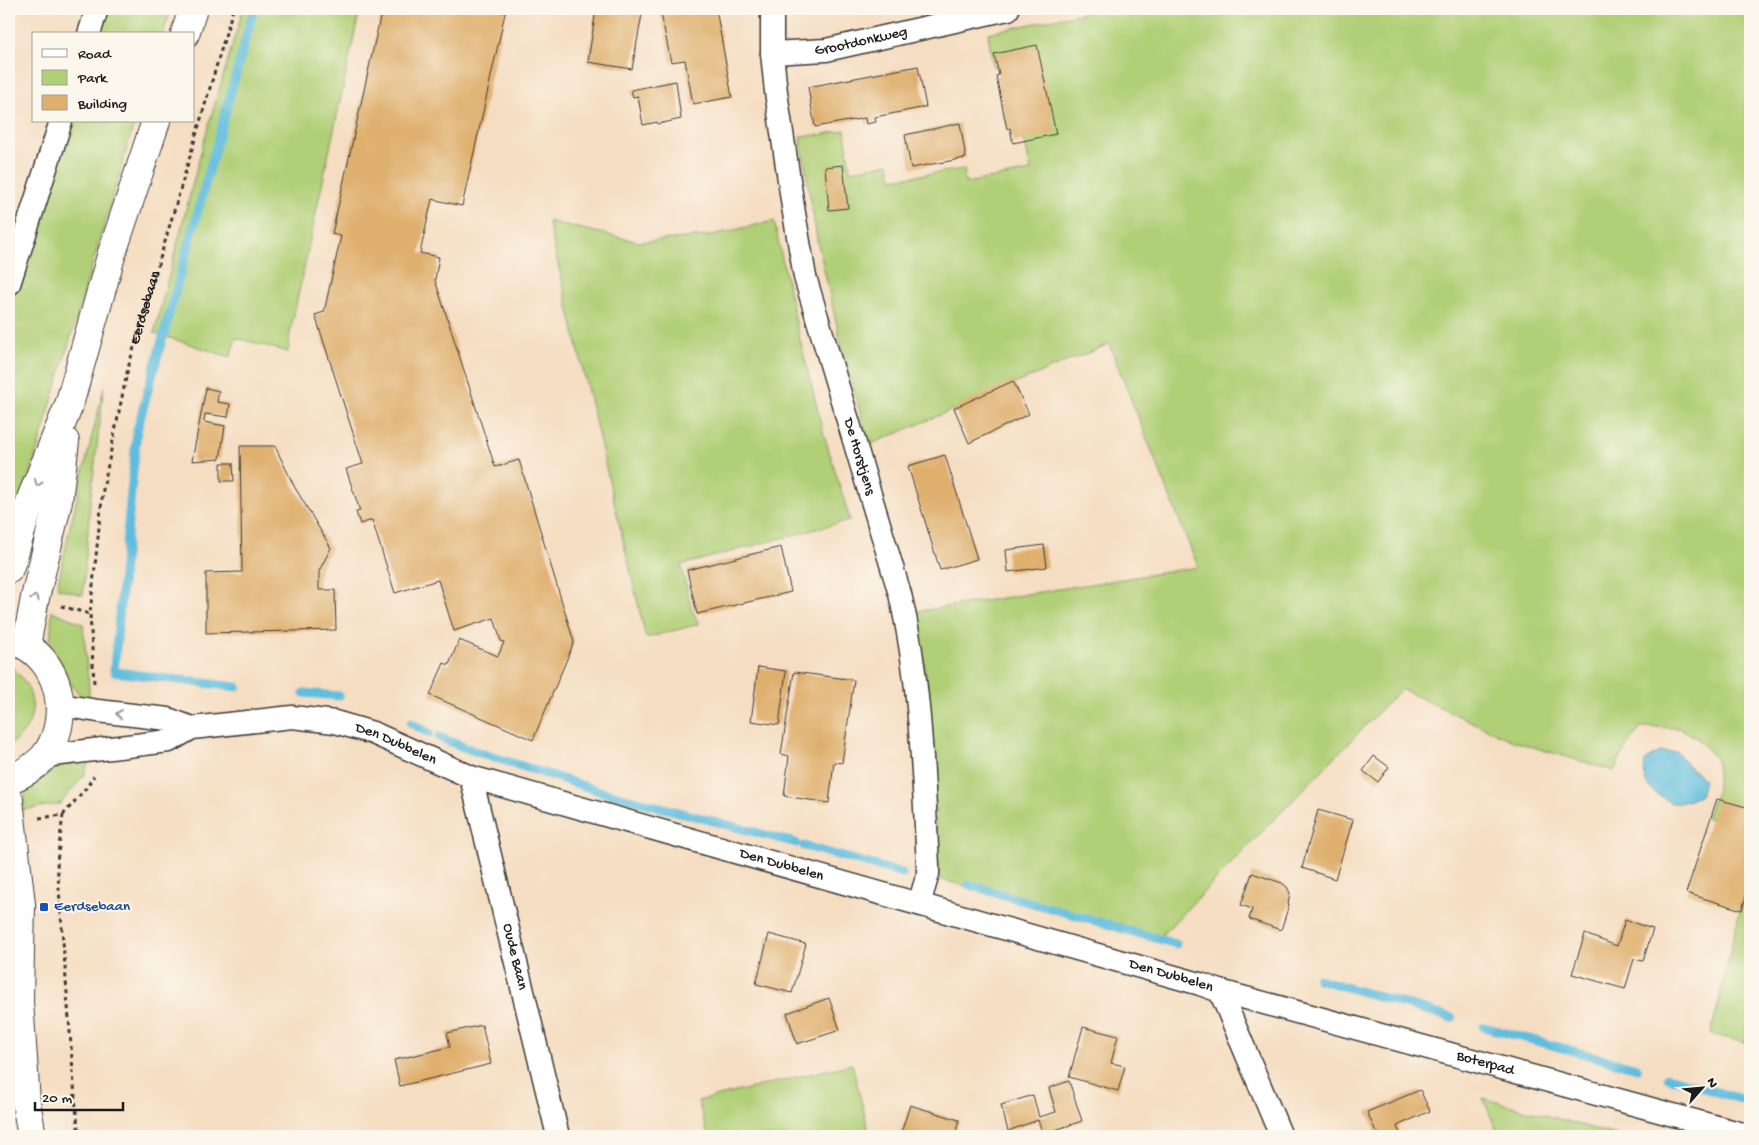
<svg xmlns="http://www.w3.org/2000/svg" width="1759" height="1145" font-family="'Gochi Hand',sans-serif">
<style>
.green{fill:#b0cf76;stroke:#667649}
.water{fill:#60bdde;stroke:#3e6c7d}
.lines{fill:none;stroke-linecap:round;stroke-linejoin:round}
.stream{stroke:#60bdde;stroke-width:9}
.building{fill:#dfaf6d}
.street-casing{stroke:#3d3935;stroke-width:25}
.secondary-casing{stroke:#3d3935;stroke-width:30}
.path{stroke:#3d3935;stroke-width:3;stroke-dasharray:4 4;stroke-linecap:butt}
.street{stroke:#fff;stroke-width:22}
.secondary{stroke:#fff;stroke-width:28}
.oneway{stroke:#999}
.transit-dot{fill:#1a4fb4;stroke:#fbf7ec;stroke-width:2}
.labels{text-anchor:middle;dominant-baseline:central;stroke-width:4;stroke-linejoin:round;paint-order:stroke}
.street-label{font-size:15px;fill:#1c1c1c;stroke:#fbf7ec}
.transit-label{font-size:15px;fill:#164399;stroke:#fbf7ec;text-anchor:start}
</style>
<rect width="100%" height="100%" fill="#fbf7ec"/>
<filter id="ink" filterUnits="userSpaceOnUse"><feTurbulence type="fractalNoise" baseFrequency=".02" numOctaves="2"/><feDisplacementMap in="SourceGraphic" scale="10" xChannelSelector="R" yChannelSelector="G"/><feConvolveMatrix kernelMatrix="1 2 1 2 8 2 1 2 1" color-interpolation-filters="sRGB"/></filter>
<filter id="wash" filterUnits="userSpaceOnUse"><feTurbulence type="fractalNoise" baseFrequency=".0096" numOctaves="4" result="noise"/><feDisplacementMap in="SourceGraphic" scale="20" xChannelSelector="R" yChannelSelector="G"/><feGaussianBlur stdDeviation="1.12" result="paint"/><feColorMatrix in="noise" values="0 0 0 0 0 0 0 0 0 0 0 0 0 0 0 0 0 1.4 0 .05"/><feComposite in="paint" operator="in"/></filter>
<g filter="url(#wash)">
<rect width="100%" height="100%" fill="#f5ddc1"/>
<g class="green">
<path d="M104 9H171L163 34H96Z"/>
<path d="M243 9H360L290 333 288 352 236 338 230 357 154 333 203 144Z"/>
<path d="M1102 9H1750V832L1706 818 1717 789V761L1699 740 1680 728 1641 727 1627 746 1614 771 1513 741 1401 689 1158 939 939 879C934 838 936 798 933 757 929 709 926 659 914 612L1198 567 1109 344 869 445 844 356 817 239 800 136 820 135 845 130 850 171 889 163 892 179 964 169 965 183 1031 171 1021 124 1023 60 993 67 988 33Z"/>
<path d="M67 121H135L9 545V312Z"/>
<path d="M548 221 640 242 707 236 774 221 798 332 823 431 850 520 681 565 692 610 699 624 646 638Z"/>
<path d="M104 387 90 504 83 595 57 588 71 523Z"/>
<path d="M52 611 83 624 90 701C68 693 66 664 50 648Z"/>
<path d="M9 665C38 688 42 724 9 745Z"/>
<path d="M89 760 84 775 60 804 23 810 26 787 49 769Z"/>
<path d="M1750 876V1025L1745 1043 1711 1034 1741 906Z"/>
<path d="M852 1064 870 1136H708L698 1101Z"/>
<path d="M1483 1098 1620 1136H1499Z"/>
</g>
<path class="water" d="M1660 752H1677L1690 768 1697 772 1704 780 1700 796C1692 799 1682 804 1672 803 1669 802 1665 799 1662 797 1644 787 1643 780 1645 761Z"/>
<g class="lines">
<g class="stream">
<path d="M237 687 115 672 114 669 137 430 254 9"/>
<path d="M304 693 339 696"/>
<path d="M411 723 429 733"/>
<path d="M439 737 471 750 603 792 796 843"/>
<path d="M804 846 902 873"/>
<path d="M969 885 1176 944"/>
<path d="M1318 979 1452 1018"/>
<path d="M1484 1027 1637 1068"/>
<path d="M1668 1077 1750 1102"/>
</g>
</g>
<g id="blocks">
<g class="building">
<path d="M382 9H506L462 206 432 199 420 253 439 257 435 280 495 467 519 460 574 642 533 740 430 695 444 663 449 665 459 640 498 656 504 642 501 641 494 618 454 631 438 580 395 593 372 520 360 524 356 512 360 511 346 469 363 464 315 315 324 312 341 236 332 234Z"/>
<path d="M596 9H643L632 69 588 62Z"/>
<path d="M660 9H716L732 97 693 104 685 60 671 62Z"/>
<path d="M1037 45 1056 134 1013 143 1010 128 1007 129 996 76 999 75 994 54Z"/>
<path d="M918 66 926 107 875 117 876 122 866 124 865 118 815 127 808 87Z"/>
<path d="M676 81 681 119 658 124 657 122 643 125 638 96 633 97 631 90Z"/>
<path d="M960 123 966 158 911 168 905 135Z"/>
<path d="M843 165 848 208 829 210 825 167Z"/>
<path d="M1013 381 1029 414 969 443 954 408Z"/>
<path d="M206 388 219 391 217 402 230 404 228 417 205 414 204 422 225 426 220 459 192 461Z"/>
<path d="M240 446H275L294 486 331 548 319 571V590H335L336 630 206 633V573L242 572Z"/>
<path d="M945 455 977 559 940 570 908 466Z"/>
<path d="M221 463H233L234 481H221Z"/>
<path d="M1044 545 1047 567 1008 572 1006 550Z"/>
<path d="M781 547 791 592 697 614 687 570Z"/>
<path d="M758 667 786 671 779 725 751 721Z"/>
<path d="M794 672 854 680 842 763 834 762 829 803 784 796 789 756 781 754Z"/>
<path d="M1374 756 1389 767 1378 782 1363 771Z"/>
<path d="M1717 799 1750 808 1747 830 1750 831V882L1742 910 1686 893Z"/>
<path d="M1318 810 1353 820 1335 879 1302 868Z"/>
<path d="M1252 873 1282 883 1287 887 1290 893 1288 904 1289 905 1281 930 1249 919 1252 909 1241 905Z"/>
<path d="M1625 920 1653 929 1643 961 1634 959 1625 989 1572 974 1585 934 1617 946Z"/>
<path d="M769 934 806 944 792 993 756 984Z"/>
<path d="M829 998 840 1030 797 1044 787 1013Z"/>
<path d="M482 1025 491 1064 400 1086 394 1060 450 1047 447 1033Z"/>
<path d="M1083 1027 1118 1036 1111 1063 1125 1066 1118 1091 1069 1077Z"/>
<path d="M1750 1031V1044L1746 1043Z"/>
<path d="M1069 1081 1082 1121 1043 1134 1038 1120 1008 1131 1001 1105 1033 1095 1039 1117 1056 1112 1049 1088Z"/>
<path d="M1420 1090 1430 1111 1397 1126 1401 1136H1380L1379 1133 1377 1134 1367 1112Z"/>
<path d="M910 1105 959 1120 955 1136H900Z"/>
</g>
</g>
</g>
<g filter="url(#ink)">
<use href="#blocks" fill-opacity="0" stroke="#3d3935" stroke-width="1"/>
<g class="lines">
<defs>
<g id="street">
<path id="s2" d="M772 9V53L776 92 793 207 805 277 900 594C921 683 923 775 928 865V874L919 904"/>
<path d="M89 34 97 9"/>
<path id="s3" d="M772 53 826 50 1008 9"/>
<path d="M9 284 61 121"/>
<path d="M61 705 98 711 168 719 192 728"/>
<path id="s4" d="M44 756 169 741 192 728 292 717 335 722 373 733 471 777 1200 984 1220 991 1281 1136"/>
<path id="s5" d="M471 777 558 1136"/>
<path id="s6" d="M1220 991 1750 1136"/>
</g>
<g id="secondary">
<path d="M185 34 193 9"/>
<path d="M9 569 32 496 69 405 111 256 156 121"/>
<path d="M26 646 35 598 58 501 65 441"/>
<path d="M9 780C22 774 34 768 44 757 71 723 63 666 24 645 20 643 15 641 10 639"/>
<path d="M9 800 21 904 19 1001 26 1102 32 1136"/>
</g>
</defs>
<use href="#street" class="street-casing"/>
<use href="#secondary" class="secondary-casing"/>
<g class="path">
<path d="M61 606 90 614"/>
<path id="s1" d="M94 683 90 614 103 489 128 368 233 9"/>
<path d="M63 815 57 862 75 1098 79 1136"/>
<path d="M39 818 63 815 86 788 94 776"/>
</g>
<use href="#street" class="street"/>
<use href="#secondary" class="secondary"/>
</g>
<defs><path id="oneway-chevron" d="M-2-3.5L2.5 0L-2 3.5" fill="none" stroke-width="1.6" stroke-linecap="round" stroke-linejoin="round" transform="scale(1.25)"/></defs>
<g class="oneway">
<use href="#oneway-chevron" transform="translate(38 483) rotate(112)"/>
<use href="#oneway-chevron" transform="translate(35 598) rotate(-78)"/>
<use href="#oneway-chevron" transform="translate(119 714) rotate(-173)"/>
</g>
</g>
<rect class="transit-dot" x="39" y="902" width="10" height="10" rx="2.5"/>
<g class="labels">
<g class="street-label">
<text stroke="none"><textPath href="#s3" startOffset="90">Grootdonkweg</textPath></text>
<text stroke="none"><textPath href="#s1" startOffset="381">Eerdsebaan</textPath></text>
<text stroke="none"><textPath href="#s2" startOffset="458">De Horstjens</textPath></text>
<text stroke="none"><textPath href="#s4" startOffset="361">Den Dubbelen</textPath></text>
<text stroke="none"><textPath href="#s4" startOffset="766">Den Dubbelen</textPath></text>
<text stroke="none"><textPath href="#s5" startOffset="185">Oude Baan</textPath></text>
<text stroke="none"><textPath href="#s4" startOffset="1171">Den Dubbelen</textPath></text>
<text stroke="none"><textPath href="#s6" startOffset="275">Boterpad</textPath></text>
</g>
<g class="transit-label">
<text x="54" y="907">Eerdsebaan</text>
</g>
</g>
<rect width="1759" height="1145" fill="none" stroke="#fbf7ec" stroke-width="30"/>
<rect x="32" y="32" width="162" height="90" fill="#fbf7ec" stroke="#a29f99"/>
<rect x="42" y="49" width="25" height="8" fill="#ffffff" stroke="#a29f99"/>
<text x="78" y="58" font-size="15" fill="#1c1c1c">Road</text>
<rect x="42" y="70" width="25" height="15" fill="#b0cf76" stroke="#a29f99"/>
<text x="78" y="82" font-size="15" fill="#1c1c1c">Park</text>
<rect x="42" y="95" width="25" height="15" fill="#dfaf6d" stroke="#a29f99"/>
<text x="78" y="108" font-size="15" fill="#1c1c1c">Building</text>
<g transform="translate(1702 1088) rotate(63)" stroke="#fbf7ec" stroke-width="4" paint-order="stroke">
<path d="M0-4L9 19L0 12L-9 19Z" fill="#1c1c1c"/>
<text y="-8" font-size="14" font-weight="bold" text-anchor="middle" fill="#1c1c1c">N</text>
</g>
<path d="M35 1102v8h88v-8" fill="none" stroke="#1c1c1c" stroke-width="2.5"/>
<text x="42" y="1102" font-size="15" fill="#1c1c1c" stroke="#fbf7ec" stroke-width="4" paint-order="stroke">20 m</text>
</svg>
